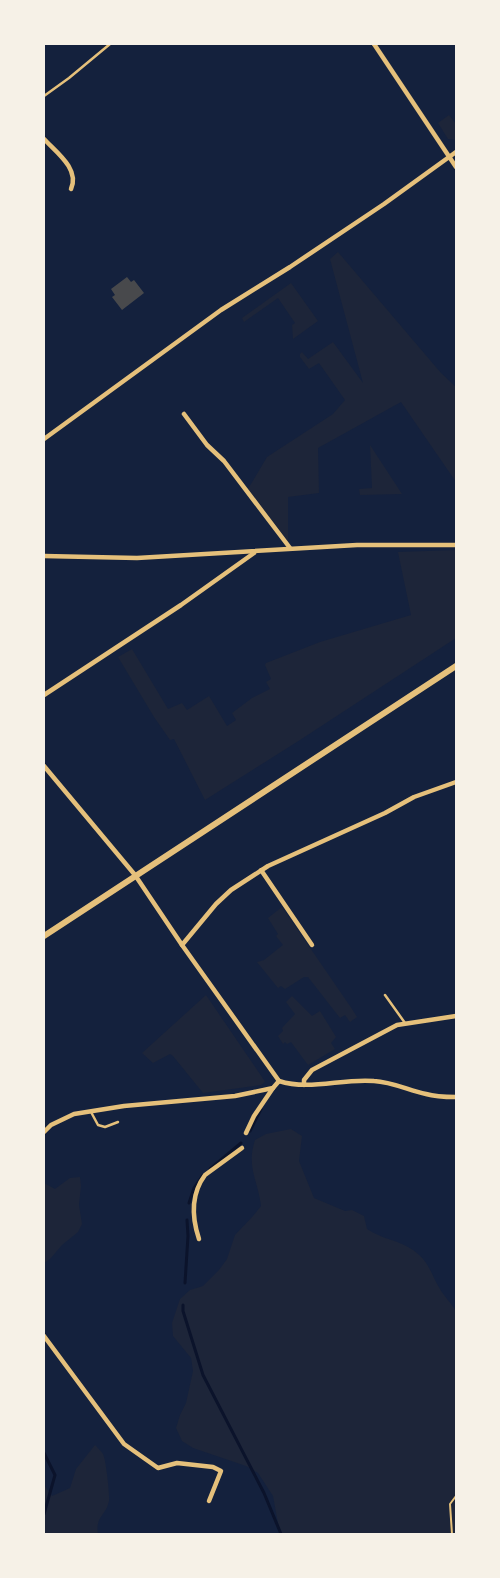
<svg xmlns="http://www.w3.org/2000/svg" width="500" height="1578" font-family="Montserrat,sans-serif">
<style>
.green{fill:#1d2539}
.lines{fill:none;stroke-linecap:round;stroke-linejoin:round}
.stream{stroke:#0b132b;stroke-width:3}
.building{fill:#48494c}
.path{stroke:#e5c07b;stroke-width:2}
.service{stroke:#e5c07b;stroke-width:2.5}
.minor{stroke:#e5c07b;stroke-width:4.5}
.secondary{stroke:#e5c07b;stroke-width:6}
</style>
<rect width="100%" height="100%" fill="#14213d"/>
<g class="green">
<path d="M449 115 456 124V140L448 139 438 123Z"/>
<path d="M338 252 441 373 456 387V482L401 402 318 448 319 493 288 497V541L248 489 267 457 333 414 345 400 319 363 309 369 300 357V354L302 352 308 359 333 342 363 383 330 259Z"/>
<path d="M291 283 318 321 293 339 292 325 295 323 278 298 244 322 242 318Z"/>
<path d="M370 445 402 494 360 495 359 489 372 488Z"/>
<path d="M456 550V638L300 740 205 800 174 739 170 740 154 717 118 657 132 649 168 709 182 703 187 710 209 696 227 726 236 720 232 713 252 698 270 689 266 682 271 679 265 665 266 663 320 642 411 615 398 552Z"/>
<path d="M282 907 352 1009 357 1017 350 1022 345 1015 340 1018 308 977H304L285 989 281 986 278 988 257 962 264 960 283 945 276 936 278 934 268 918Z"/>
<path d="M206 995 264 1080 265 1082 261 1085 203 1093 173 1056 170 1054 153 1063 142 1053Z"/>
<path d="M292 996 312 1016 320 1011 336 1037 331 1043 335 1049 308 1065 291 1042 287 1044 285 1042 283 1044 278 1036 283 1031 282 1028 295 1014 286 1002Z"/>
<path d="M291 1129 302 1136 299 1161 314 1198 345 1211 352 1210 364 1216 367 1229C381 1239 399 1240 413 1250 430 1262 430 1273 440 1289 444 1296 451 1303 456 1311V1534H280L273 1496 258 1473 246 1466 193 1448 182 1441 176 1428 180 1415 186 1403 193 1371 191 1358 173 1336 172 1323 180 1299 190 1290 203 1286 219 1270 227 1259 235 1235 253 1216 261 1206C258 1180 246 1167 255 1140L266 1134Z"/>
<path d="M80 1177 81 1186 79 1205 82 1224 78 1232 62 1245 50 1259 44 1263V1183L55 1189 70 1178Z"/>
<path d="M95 1445C97 1447 101 1451 103 1454 106 1459 110 1496 109 1501 106 1516 95 1516 98 1534H44V1485L52 1496 70 1488 76 1469Z"/>
</g>
<g class="lines">
<g class="stream">
<path d="M250 1131 261 1109"/>
<path d="M210 1169 241 1143"/>
<path d="M189 1203 194 1188 203 1175"/>
<path d="M185 1283 188 1236 187 1220"/>
<path d="M183 1305V1311L203 1375 264 1493 281 1534"/>
<path d="M44 1453 55 1475 44 1514"/>
</g>
</g>
<path class="building" d="M127 277 131 282 134 280 144 293 122 310 112 297 115 295 111 289Z"/>
<g class="lines">
<path class="path" d="M452 1534 450 1504 456 1496"/>
<g class="service">
<path d="M44 96 69 78 110 44"/>
<path d="M385 995 405 1023"/>
<path d="M91 1112 98 1125 105 1127 118 1122"/>
</g>
<g class="minor">
<path d="M374 44 456 167"/>
<path d="M44 139C56 152 80 169 71 189"/>
<path d="M184 414 207 445 224 461 290 548"/>
<path d="M44 439 221 310 290 267 384 204 456 152"/>
<path d="M44 556 137 558 357 545H456"/>
<path d="M44 695 181 605 254 553"/>
<path d="M44 766 135 875 182 945 279 1081"/>
<path d="M261 870 312 945"/>
<path d="M182 945 216 904 231 890 268 866 385 813 414 797 456 782"/>
<path d="M279 1081C310 1091 342 1078 374 1081 392 1082 408 1090 426 1094 436 1097 446 1097 456 1097"/>
<path d="M304 1085V1080L312 1070 397 1025 456 1016"/>
<path d="M44 1132 51 1125 74 1114 124 1106 235 1096 273 1088 279 1081"/>
<path d="M246 1133 254 1116 273 1088"/>
<path d="M199 1239C192 1218 191 1194 205 1175L242 1148"/>
<path d="M44 1336 124 1444 158 1468 177 1463 213 1467 221 1471 209 1501"/>
</g>
<path class="secondary" d="M44 936 456 666"/>
</g>
<rect width="500" height="1578" fill="none" stroke="#f6f1e7" stroke-width="90"/>
</svg>
